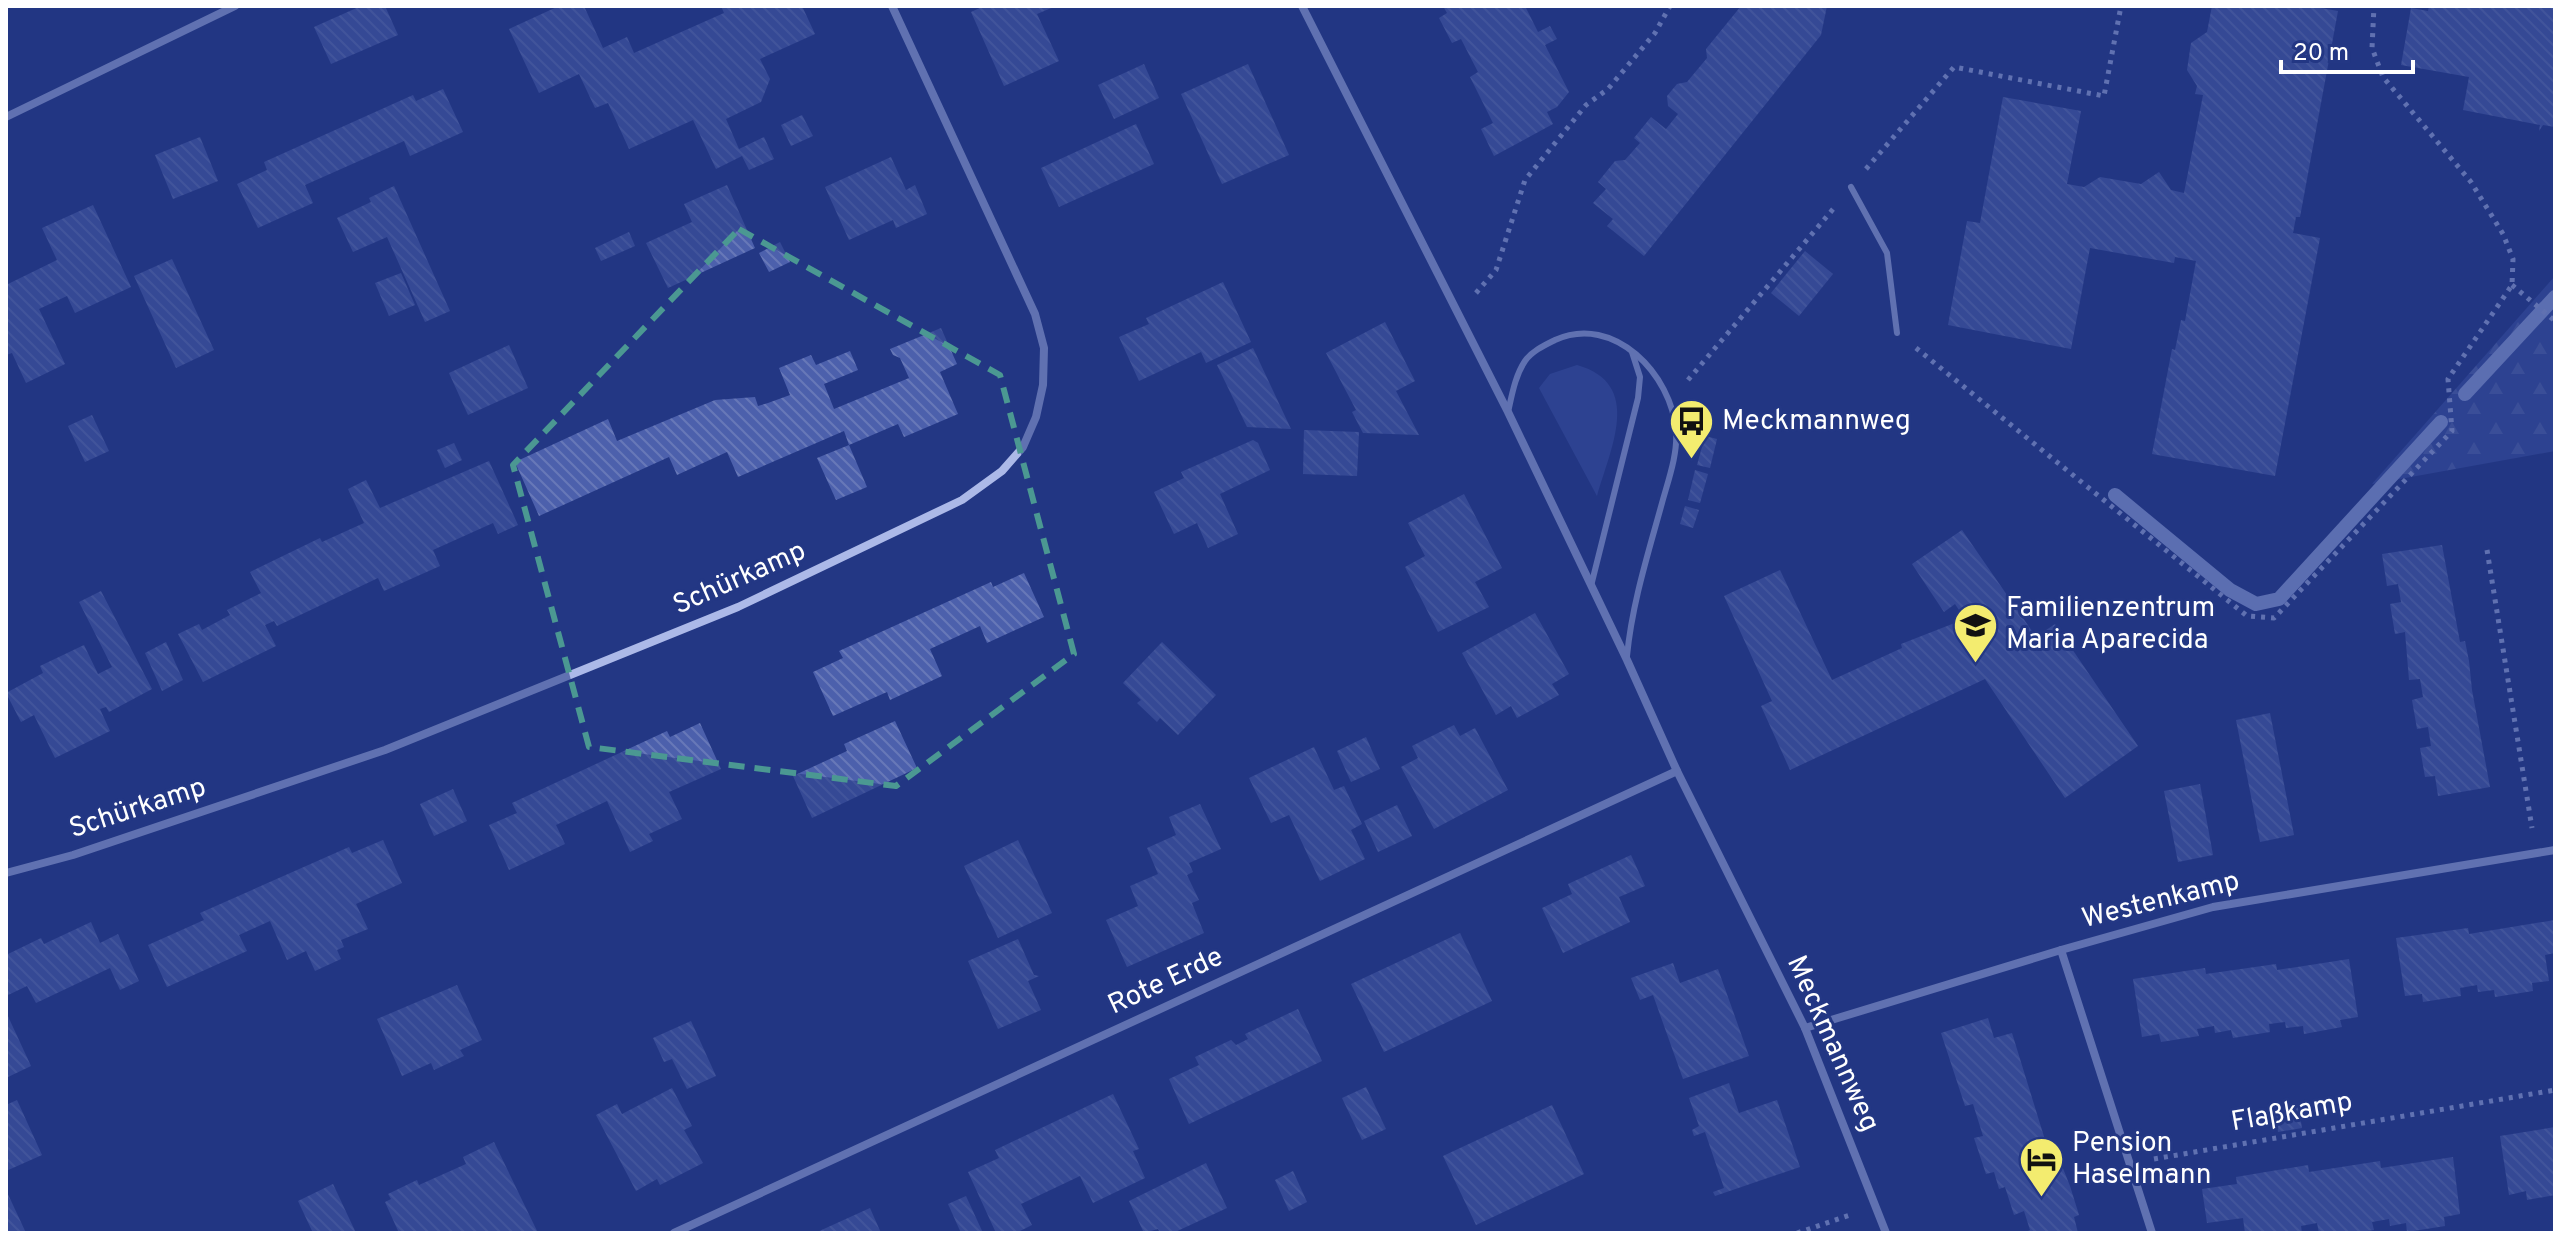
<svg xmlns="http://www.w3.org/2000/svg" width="2561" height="1239" font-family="Overpass,sans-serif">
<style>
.grass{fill:#3b51a3}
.forest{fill:url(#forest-firs)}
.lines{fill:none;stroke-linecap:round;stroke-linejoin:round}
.stream{stroke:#a0b1e9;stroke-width:14}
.building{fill:url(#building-back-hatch)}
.path{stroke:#acb9e8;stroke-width:5;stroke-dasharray:4 6;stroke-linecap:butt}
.service{stroke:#acb9e8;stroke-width:6}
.minor{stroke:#acb9e8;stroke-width:8}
.marked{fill:none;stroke:#4b9892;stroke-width:6;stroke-dasharray:16 10;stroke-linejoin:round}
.labels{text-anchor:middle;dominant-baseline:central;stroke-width:6;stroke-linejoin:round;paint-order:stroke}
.poi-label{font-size:28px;fill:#fff;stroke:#233784;text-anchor:start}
.street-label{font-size:28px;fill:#fff;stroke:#233784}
</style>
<defs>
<pattern id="forest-firs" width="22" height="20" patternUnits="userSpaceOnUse" patternTransform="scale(2)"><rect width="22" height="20" fill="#3b51a3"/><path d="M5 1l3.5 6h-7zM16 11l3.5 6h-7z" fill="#586bb1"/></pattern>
<pattern id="building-back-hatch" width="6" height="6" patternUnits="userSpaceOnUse" patternTransform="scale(2)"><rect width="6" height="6" fill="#4c60ac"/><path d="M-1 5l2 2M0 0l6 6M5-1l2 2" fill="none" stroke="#6778b8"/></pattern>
</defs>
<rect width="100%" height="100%" fill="#233784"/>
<path class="grass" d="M1577 365C1644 384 1610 449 1597 496L1539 388 1550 374Z"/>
<path class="forest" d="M2555 276V451L2372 484Z"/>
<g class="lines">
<g class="stream">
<path d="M2465 394 2555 297"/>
<path d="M2115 495 2230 590 2256 604 2279 599 2441 422"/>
</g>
</g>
<g class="building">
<path d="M361 6H385L398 35 331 64 314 27Z"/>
<path d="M559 6H584L603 48 627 37 634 53 724 13 721 6H802L815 34 760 59 770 79 761 102 726 119 739 149 764 137 774 159 749 170 742 156 716 169 693 120 629 149 608 103 595 108 579 74 539 93 509 29Z"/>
<path d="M984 6H1056L1037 14 1059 61 1004 86 971 12Z"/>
<path d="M1443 6H1525L1538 32 1550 26 1557 39 1545 45 1569 92 1557 107 1547 112 1553 124 1494 156 1481 129 1493 123 1470 77 1478 72 1461 39 1452 43 1439 18 1447 13Z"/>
<path d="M1741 6H1827L1821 35 1644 256 1607 226 1613 219 1593 203 1606 189 1598 182 1615 161 1625 160 1640 143 1634 138 1651 117 1666 129 1678 114 1668 106 1667 96 1677 84 1687 82 1707 58 1706 49Z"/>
<path d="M2212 6H2309L2338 11 2300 217H2296L2293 233 2320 238 2275 476 2152 454 2172 349 2175 350 2181 320 2185 321 2196 261 2175 257 2174 263 2090 248 2071 349 1948 325 1967 221 1980 223 2003 97 2081 111 2067 184 2084 187 2100 177 2141 184 2159 172 2171 190 2184 193 2203 95 2195 94 2197 86 2187 70 2191 43 2207 32Z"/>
<path d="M2429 6H2555V127L2543 125 2539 131 2540 125 2463 110 2469 77 2401 65 2411 8 2428 11Z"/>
<path d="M1144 64 1159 98 1114 119 1098 85Z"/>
<path d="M1248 64 1289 155 1222 184 1181 94Z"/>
<path d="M443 89 463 132 410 156 404 141 305 185 313 203 258 228 237 184 267 170 264 162 413 95 416 101Z"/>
<path d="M802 115 813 136 791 146 781 125Z"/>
<path d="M1136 124 1154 164 1059 207 1041 168Z"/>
<path d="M200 137 218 181 173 199 155 155Z"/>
<path d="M891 157 906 190 915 185 927 214 896 228 893 220 849 240 825 187Z"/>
<path d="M727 185 755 248 668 288 646 243 692 222 684 204Z"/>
<path d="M394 186 450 311 425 322 387 237 353 252 337 218 371 202 369 198Z"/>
<path d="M93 205 131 287 75 313 67 296 39 309 65 364 26 383 12 353 6 355V285L57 260 42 228Z"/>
<path d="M629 232 635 246 601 261 595 248Z"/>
<path d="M780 242 790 262 769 272 759 253Z"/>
<path d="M1805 251 1833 274 1799 316 1771 293Z"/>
<path d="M172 259 214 350 176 368 134 276Z"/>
<path d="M401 273 415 305 389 316 375 283Z"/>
<path d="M1223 282 1251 342 1206 363 1201 352 1139 381 1119 337 1149 324 1146 318Z"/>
<path d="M1385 322 1415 381 1396 391 1419 435 1363 433 1352 412 1356 410 1326 353Z"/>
<path d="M941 328 957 364 940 372 958 414 904 437 898 424 849 445 844 431 738 477 727 452 677 475 669 457 539 516 515 462 608 419 617 441 715 400 755 397 758 406 768 403 790 395 779 368 811 355 816 365 850 351 858 370 824 384 834 409 909 378 900 358 893 355 890 349Z"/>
<path d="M509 345 528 388 468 415 449 373Z"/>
<path d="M1253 348 1291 429 1247 427 1217 365Z"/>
<path d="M92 415 109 451 85 462 68 426Z"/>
<path d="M1304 430 1359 432 1357 476 1303 474Z"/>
<path d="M1705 436 1717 439 1710 468 1697 465Z"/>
<path d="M1253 440 1258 443 1270 470 1220 494 1238 534 1208 548 1197 523 1174 534 1154 492 1184 478 1181 472Z"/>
<path d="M454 443 462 460 445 468 437 450Z"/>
<path d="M849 445 867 487 836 500 817 458Z"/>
<path d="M489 461 518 525 498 534 493 523 433 550 440 566 384 591 378 578 277 626 274 621 265 625 276 646 203 682 178 634 199 624 202 630 230 615 227 610 261 593 250 572 320 538 322 542 364 523 348 489 366 480 380 508Z"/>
<path d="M1695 470 1708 474 1700 503 1688 500Z"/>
<path d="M1464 494 1502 568 1475 582 1489 607 1438 632 1405 567 1425 556 1408 523Z"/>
<path d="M1685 506 1699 510 1693 528 1680 524Z"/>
<path d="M1962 530 2036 637 2055 624 2138 746 2065 798 1985 679 1790 770 1761 706 1772 701 1724 596 1780 570 1832 680 1902 648 1901 644 1965 619 1955 604 1944 612 1912 564Z"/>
<path d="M2442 545 2460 642 2465 641 2469 661 2472 690 2490 787 2438 796 2435 776 2425 777 2420 748 2431 746 2428 727 2417 729 2412 700 2423 697 2420 679 2409 680 2405 632 2395 634 2390 604 2401 602 2398 584 2387 586 2382 554Z"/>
<path d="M1024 573 1044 617 987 643 980 626 930 649 942 676 890 700 887 692 833 716 813 672 843 658 839 651 991 582 993 587Z"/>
<path d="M101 591 152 689 109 712 106 707 100 709 110 731 55 758 34 715 21 722 6 693 43 673 40 666 84 645 98 674 112 667 79 602Z"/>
<path d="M1535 613 1569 674 1552 684 1559 695 1517 718 1511 706 1496 715 1462 653Z"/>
<path d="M166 642 183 680 162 691 145 653Z"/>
<path d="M1162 642 1216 695 1178 735 1160 718 1157 722 1137 703 1141 700 1123 683Z"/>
<path d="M2270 713 2294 835 2260 842 2236 720Z"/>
<path d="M895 721 917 768 812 818 793 776 847 751 844 744Z"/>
<path d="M700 723 721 769 669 792 682 819 649 834 653 841 630 852 607 801 556 825 565 844 509 870 489 825 517 813 512 803 667 731 670 737Z"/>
<path d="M1454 725 1460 736 1475 728 1508 790 1434 829 1401 767 1418 758 1412 746Z"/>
<path d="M1366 737 1380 769 1351 782 1337 751Z"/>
<path d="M1314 747 1334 790 1344 786 1362 824 1351 830 1365 859 1320 881 1289 815 1271 823 1249 778Z"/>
<path d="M2200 784 2213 855 2178 862 2164 791Z"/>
<path d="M453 789 467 821 434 836 420 804Z"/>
<path d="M1200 804 1221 849 1189 863 1193 872 1187 875 1199 900 1192 903 1204 933 1127 967 1106 920 1138 906 1130 886 1158 874 1147 848 1176 835 1169 817Z"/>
<path d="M1397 805 1412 836 1378 852 1364 821Z"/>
<path d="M383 840 402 883 356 904 368 929 341 940 344 947 337 950 341 959 315 971 306 951 287 960 270 921 239 935 247 951 167 987 148 945 204 920 200 913 349 847 352 853Z"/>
<path d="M1018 840 1052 913 998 938 964 866Z"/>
<path d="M1631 855 1645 886 1619 897 1630 922 1563 953 1542 908 1572 894 1568 884Z"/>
<path d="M2555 920V953L2545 955 2549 981 2532 983 2533 991 2495 997 2494 990 2478 992 2477 985 2460 988 2461 996 2423 1002 2422 994 2405 996 2396 938 2468 928 2469 934Z"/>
<path d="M91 922 100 943 118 934 139 981 120 990 110 968 36 1003 27 986 6 996V955L41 938 44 944Z"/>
<path d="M1460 933 1492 1001 1384 1052 1351 984Z"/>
<path d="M1018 939 1034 975 1039 976 1028 981 1041 1010 998 1029 968 961Z"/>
<path d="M2349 959 2358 1017 2340 1020 2342 1027 2304 1034 2303 1026 2286 1028 2285 1022 2269 1024 2270 1032 2233 1038 2231 1030 2215 1033 2214 1026 2197 1029 2199 1036 2161 1042 2159 1034 2142 1037 2133 979 2205 968 2206 974 2276 964 2277 970Z"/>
<path d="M1673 963 1680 983 1718 969 1749 1056 1683 1079 1653 995 1640 1000 1631 978Z"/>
<path d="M457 985 482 1040 460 1050 464 1056 434 1070 431 1063 402 1076 377 1019Z"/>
<path d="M1298 1009 1322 1061 1189 1124 1169 1079 1199 1065 1195 1057 1231 1040 1236 1045 1248 1039 1245 1034Z"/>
<path d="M6 1012 31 1066 8 1077 6 1073Z"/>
<path d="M1988 1018 1994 1038 2012 1033 2054 1169 2062 1166 2070 1186 2079 1215 2074 1217 2078 1233H2024L2030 1230 2024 1211 2014 1215 2005 1187 1999 1189 1994 1172 1986 1174 1974 1138 1983 1136 1973 1104 1965 1106 1941 1033Z"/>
<path d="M691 1021 716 1076 687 1089 672 1059 664 1062 653 1038Z"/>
<path d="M1729 1083 1739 1113 1777 1100 1800 1167 1715 1196 1713 1192 1724 1188 1705 1132 1694 1136 1692 1130 1699 1126 1689 1098Z"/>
<path d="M1366 1087 1386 1129 1362 1140 1342 1098Z"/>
<path d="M672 1088 692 1126 684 1130 703 1163 660 1185 657 1179 636 1191 596 1115 617 1104 622 1114Z"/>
<path d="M1113 1094 1139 1149 1133 1151 1145 1178 1093 1203 1080 1176 1021 1204 1032 1225 1016 1233H996L968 1172 999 1158 995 1150Z"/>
<path d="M17 1100 42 1155 6 1171V1105Z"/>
<path d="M2298 1104 2302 1128 2278 1132 2275 1107Z"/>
<path d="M1552 1105 1584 1174 1476 1225 1443 1156Z"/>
<path d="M2555 1127V1195L2527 1200 2526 1191 2509 1195 2500 1136Z"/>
<path d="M494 1142 538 1233H399L385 1202 391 1199 388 1194 417 1180 419 1185 466 1164 463 1157Z"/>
<path d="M2453 1157 2460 1214 2444 1217 2445 1226 2407 1232 2406 1223 2390 1226 2389 1219 2372 1222 2374 1230 2355 1233H2319L2317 1223 2301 1226 2302 1233H2245L2243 1218 2207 1223 2202 1189 2237 1184 2236 1177 2308 1165 2309 1172 2380 1161 2381 1168Z"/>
<path d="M1206 1163 1227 1208 1173 1233H1160L1158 1229 1144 1233 1129 1201Z"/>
<path d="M1293 1171 1307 1202 1289 1211 1275 1180Z"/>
<path d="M333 1184 356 1233H313L298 1201Z"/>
<path d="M6 1190 26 1233H6Z"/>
<path d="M966 1196 983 1233H961L948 1204Z"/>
<path d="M870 1208 881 1233H815Z"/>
</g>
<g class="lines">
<g class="path">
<path d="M1866 169 1954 67 2104 96 2121 6"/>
<path d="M2512 285 2555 321"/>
<path d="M1476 293 1496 270 1525 180 1586 105 1608 89 1655 33 1670 6"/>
<path d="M1916 348 2247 616 2274 618 2452 431 2448 379 2512 285 2513 259 2503 234 2471 182 2383 77 2372 48 2374 6"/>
<path d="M1688 380 1834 208"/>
<path d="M2487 550 2532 828"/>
<path d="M2154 1159 2555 1090"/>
<path d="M1797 1233 1853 1214"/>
</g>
<g class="service">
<path d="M1851 187 1887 253 1897 333"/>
<path d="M1508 412C1512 395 1515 376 1525 361 1532 351 1545 345 1555 340 1614 313 1672 375 1676 431 1678 454 1668 481 1662 503 1648 554 1632 604 1627 656"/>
<path d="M1591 586 1638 398 1640 377 1632 352"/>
</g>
<g class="minor">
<path d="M1302 6 1508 412 1627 660 1677 771 1805 1028 1886 1233"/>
<path d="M6 117 235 6"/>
<path d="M6 873 73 855 385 750 738 607 962 500 1002 471 1023 447 1036 417 1043 385 1044 348 1035 314 892 6"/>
<path d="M2061 950 2152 1233"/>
<path d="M1805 1028 2061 950 2213 907 2555 850"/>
<path d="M674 1233 1677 771"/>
</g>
</g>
<path d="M0 0H2561V1239H0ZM739 229 1000 375 1074 654 896 786 589 747 513 465Z" fill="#233784" fill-opacity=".55" fill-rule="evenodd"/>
<path class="marked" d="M739 229 1000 375 1074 654 896 786 589 747 513 465Z"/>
<defs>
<symbol id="bus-pin" viewBox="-11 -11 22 30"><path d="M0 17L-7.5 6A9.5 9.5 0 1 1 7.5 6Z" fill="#f3ec6f" stroke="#233784"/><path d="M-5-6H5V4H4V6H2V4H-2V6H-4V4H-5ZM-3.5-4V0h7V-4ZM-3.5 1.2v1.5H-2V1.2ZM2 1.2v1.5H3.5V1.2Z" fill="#111"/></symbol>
<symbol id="school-pin" viewBox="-11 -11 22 30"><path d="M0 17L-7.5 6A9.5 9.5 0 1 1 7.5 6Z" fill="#f3ec6f" stroke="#233784"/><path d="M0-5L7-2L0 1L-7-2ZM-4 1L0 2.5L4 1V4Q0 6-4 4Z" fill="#111"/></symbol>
<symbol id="hotel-pin" viewBox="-11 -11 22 30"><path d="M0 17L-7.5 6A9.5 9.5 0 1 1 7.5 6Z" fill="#f3ec6f" stroke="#233784"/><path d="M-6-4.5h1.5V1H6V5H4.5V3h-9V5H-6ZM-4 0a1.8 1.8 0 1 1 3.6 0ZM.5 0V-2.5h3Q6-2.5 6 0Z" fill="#111"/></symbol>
</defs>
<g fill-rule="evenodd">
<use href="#bus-pin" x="1666" y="396" width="51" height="69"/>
<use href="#school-pin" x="1950" y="600" width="51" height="69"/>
<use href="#hotel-pin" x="2016" y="1134" width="51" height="69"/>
</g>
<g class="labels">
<g class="poi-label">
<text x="1722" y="422">Meckmannweg</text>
<text x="2006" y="609">Familienzentrum<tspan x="2006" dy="32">Maria Aparecida</tspan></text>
<text x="2072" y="1144">Pension<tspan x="2072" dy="32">Haselmann</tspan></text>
</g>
<g class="street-label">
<text transform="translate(740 579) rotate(-24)">Schürkamp</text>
<text transform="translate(138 809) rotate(-18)">Schürkamp</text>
<text transform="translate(2161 901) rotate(-14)">Westenkamp</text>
<text transform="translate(1166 982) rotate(-25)">Rote Erde</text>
<text transform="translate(1832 1044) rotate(66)">Meckmannweg</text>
<text transform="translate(2292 1113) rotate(-10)">Flaßkamp</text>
</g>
</g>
<rect width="2561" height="1239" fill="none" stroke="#ffffff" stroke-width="16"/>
<path d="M2281 60v12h132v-12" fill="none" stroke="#ffffff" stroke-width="4"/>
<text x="2293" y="60" font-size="24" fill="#ffffff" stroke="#233784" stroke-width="6" paint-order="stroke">20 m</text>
</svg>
